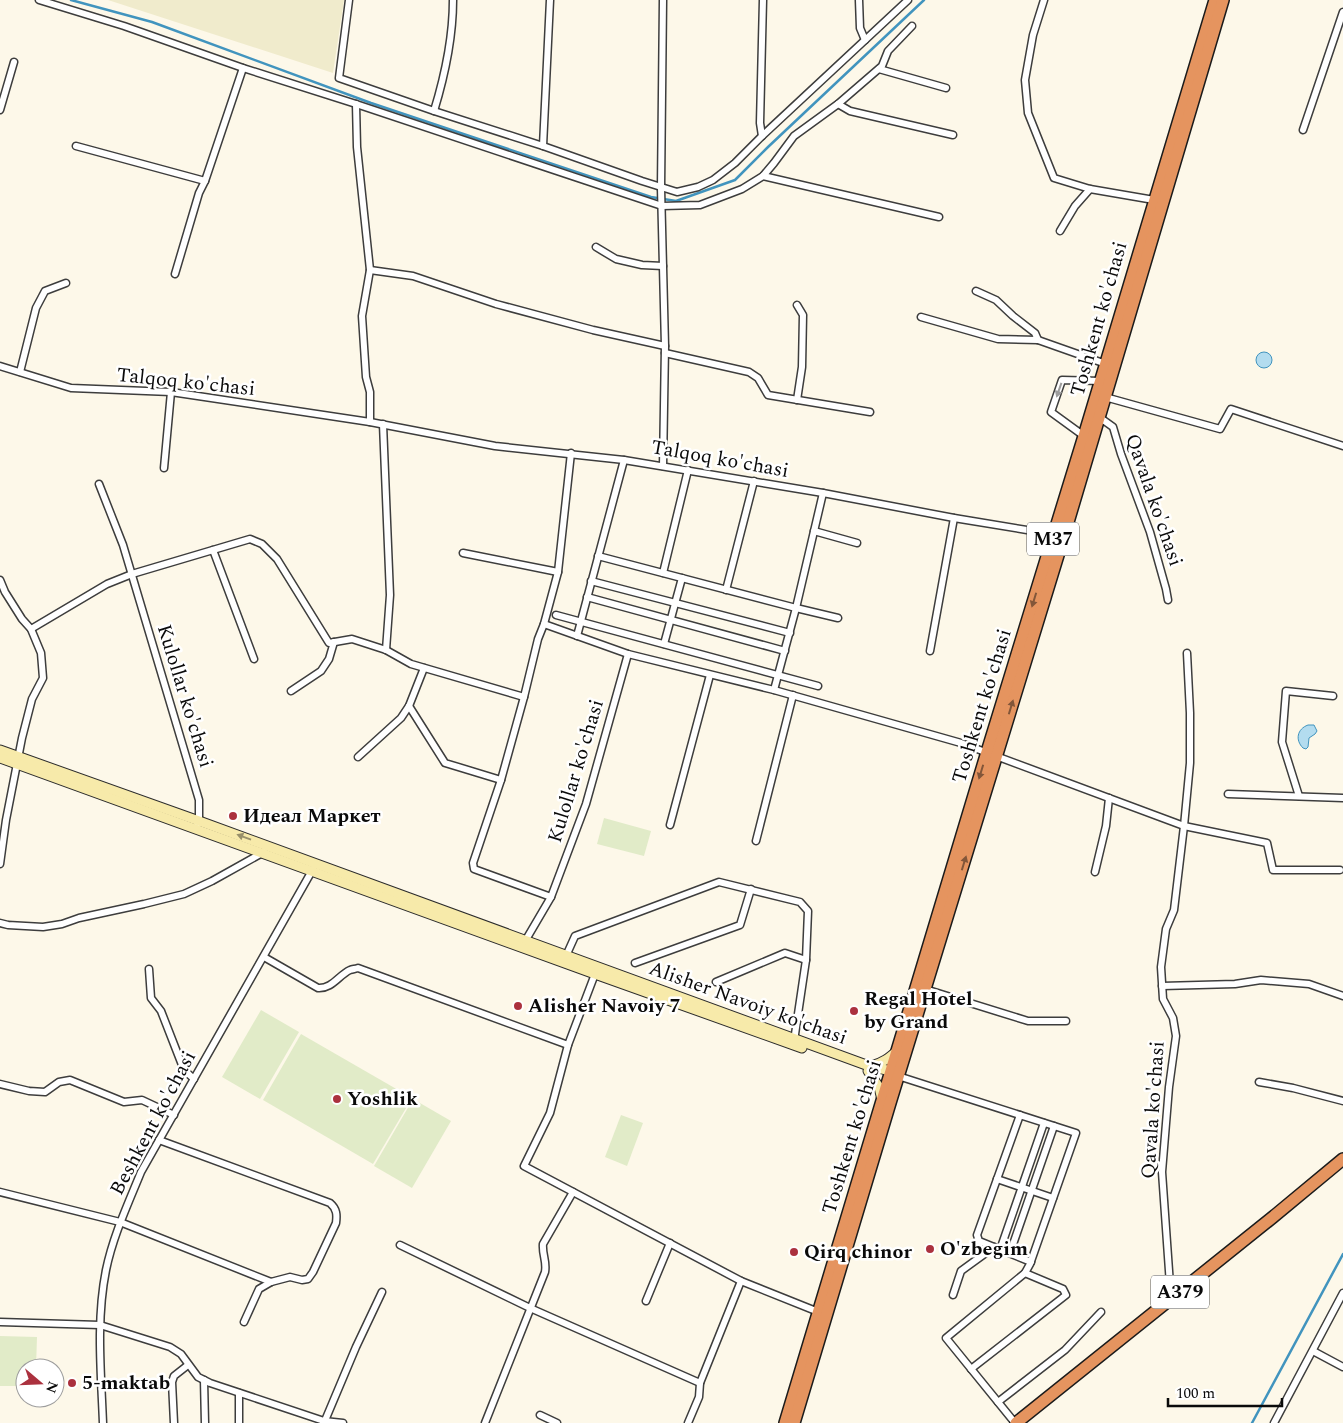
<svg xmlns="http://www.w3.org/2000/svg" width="1343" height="1423" font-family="Spectral,serif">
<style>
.farmland{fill:#f0ebcc}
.pitch{fill:#e1ebc8}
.water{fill:#b3dcef;stroke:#4194be}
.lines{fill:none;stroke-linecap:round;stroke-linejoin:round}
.stream{stroke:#4194be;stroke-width:2.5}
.street-casing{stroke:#3d3d3d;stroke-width:9}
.secondary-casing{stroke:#2c2c2c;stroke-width:11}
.highway-casing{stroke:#1b1b1b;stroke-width:14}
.street{stroke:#fff;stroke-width:6}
.secondary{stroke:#f7eaaa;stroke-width:9}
.highway{stroke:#e5945f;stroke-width:11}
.oneway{fill:#9d9d9d}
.oneway2{fill:#825639}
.oneway3{fill:#98906a}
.poi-dot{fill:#ab313e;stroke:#fff;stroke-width:2}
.labels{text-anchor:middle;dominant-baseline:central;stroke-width:5;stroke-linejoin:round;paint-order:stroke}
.shield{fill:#fff;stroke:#545454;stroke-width:1}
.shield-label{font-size:19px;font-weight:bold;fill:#0a0a0a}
.street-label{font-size:20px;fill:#0a0a0a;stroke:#fff}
.poi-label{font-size:20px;font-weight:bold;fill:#0a0a0a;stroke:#fff;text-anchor:start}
</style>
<rect width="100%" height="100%" fill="#fdf8e9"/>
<path class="farmland" d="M108 0H344L333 73Z"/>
<g class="pitch">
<path d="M604 818 651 831 644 856 597 844Z"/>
<path d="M261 1010 299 1032 260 1099 222 1077Z"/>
<path d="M301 1034 412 1098 373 1164 263 1100Z"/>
<path d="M413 1099 451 1121 412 1188 374 1166Z"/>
<path d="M621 1115 643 1123 627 1166 605 1157Z"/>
<path d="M0 1336 37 1337 36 1368H25V1386H0Z"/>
</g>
<g class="water">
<circle cx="1264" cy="360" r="8"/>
<path d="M1308 725H1314L1317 731 1315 734 1309 738 1308 747 1306 749 1303 748C1295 740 1297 729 1308 725Z"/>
</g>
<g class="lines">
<g class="stream">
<path d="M71 0 152 22 371 103 651 197 676 201 735 180 768 147 924 0"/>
<path d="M1252 1423 1343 1254"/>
</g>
<defs>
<g id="street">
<path d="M39 0 124 26 243 68 356 104 662 206 700 205 742 189 763 176 774 163 794 136 838 104 882 66 888 51 912 26"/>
<path d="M349 0 339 78 434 111 543 146 642 181 677 192 698 187 713 180 735 163 762 136 908 0"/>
<path d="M859 0 860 28 865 40"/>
<path d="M1044 0 1033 35 1025 80 1028 113 1054 178 1090 189 1154 200"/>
<path d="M879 69 946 88"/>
<path d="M356 104 357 147 370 270 362 316 366 377 370 392V422"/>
<path d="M838 104 850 111 953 135"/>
<path d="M0 110 14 62"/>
<path d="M434 111C445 75 453 38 453 0"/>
<path d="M1303 130 1343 12"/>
<path d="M762 136 760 123 763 0"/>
<path d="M76 146 205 181"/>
<path d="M543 146 550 0"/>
<path d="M763 176 939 217"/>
<path d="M1060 231 1075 206 1090 189"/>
<path d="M596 247 616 259 642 265 663 266"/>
<path d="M370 270 413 276 496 304 593 330 665 346"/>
<path d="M175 274 199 193 205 181 243 68"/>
<path d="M976 291 996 300 1013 316 1035 333 1038 340"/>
<path d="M797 305 803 315 802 367 797 400"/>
<path d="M921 317 998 339 1038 340 1106 364"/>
<path d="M665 353 749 372 758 378 768 395 870 412"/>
<path d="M0 366 71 388 171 392 370 422 495 446 624 460 823 493 954 518 1033 531 1054 536"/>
<path d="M20 372 36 308 45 291 66 283"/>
<path d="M1105 397 1220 429 1231 409 1343 446"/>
<path d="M1099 417 1113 427 1121 454 1150 532 1166 589 1168 600"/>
<path d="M383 424 390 595 386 650"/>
<path d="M1084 436 1051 412 1062 380 1101 381"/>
<path d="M663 466 665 346 661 188 663 0"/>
<path d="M164 468 171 392"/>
<path d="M99 484 123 545 199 800V821L198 824"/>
<path d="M814 531 857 543"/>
<path d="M213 550 254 659"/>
<path d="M463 553 558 572"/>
<path d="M598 556 796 608 838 618"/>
<path d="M663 573 688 470"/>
<path d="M0 580 5 592 22 619 31 629 41 653 43 678 32 699 22 738 6 820 0 864"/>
<path d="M591 581 790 633"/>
<path d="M726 590 754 481"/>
<path d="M587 597 785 651"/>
<path d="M556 615 818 686"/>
<path d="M544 624 628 654 774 690 961 743 1184 826 1267 843 1273 870H1340"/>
<path d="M31 629 107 584 132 574 250 539 262 544 277 559 329 643 352 639 386 650 411 664 524 697"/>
<path d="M577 636 624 460"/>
<path d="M664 644 682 578"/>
<path d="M930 651 954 518"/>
<path d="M774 690 796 608 823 493"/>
<path d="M291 691 321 671 329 659 334 642"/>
<path d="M409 706 445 763 501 780"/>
<path d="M358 757 401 718 409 706 424 668"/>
<path d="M1228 794 1343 798"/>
<path d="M1299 796 1282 742 1286 691 1333 696"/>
<path d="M670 825 710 675"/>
<path d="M756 841 793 695"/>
<path d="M1095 872 1106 826 1109 798"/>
<path d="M551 897 474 869 473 863 501 780 524 697 538 639 544 624 558 572 571 453"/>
<path d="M0 923 8 925 43 927 62 924 79 918 144 904 184 894 212 881 264 852"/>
<path d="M524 943 551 897 586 804 628 654"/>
<path d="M566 956 575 936 719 882 800 902 808 911 806 960 794 1041"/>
<path d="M264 957 318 988C332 989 339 975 350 970 353 969 355 969 358 968L568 1045 595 974"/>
<path d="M635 963 740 925 751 889"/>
<path d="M149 969 151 998 161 1011 184 1070 194 1079"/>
<path d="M716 982 785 953 806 960"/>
<path d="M1162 986 1235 984 1261 980 1309 984 1343 996"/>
<path d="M925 989 1028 1021H1066"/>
<path d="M568 1045 550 1113 524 1166 741 1281 821 1313"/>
<path d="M898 1076 1076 1133 1030 1264 1025 1273 946 1338 1015 1423"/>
<path d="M1259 1082 1293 1088 1343 1101"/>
<path d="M0 1084 29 1091 45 1092 59 1082 70 1080 124 1102 142 1100 174 1115"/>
<path d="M1020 1115 977 1235 979 1241 1031 1262"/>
<path d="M159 1140 330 1203C337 1209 337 1215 336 1223L313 1272 308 1279 302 1280 290 1277 271 1282 259 1289 244 1322"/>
<path d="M997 1179 1053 1198"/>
<path d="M0 1192 120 1222 271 1282"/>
<path d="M400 1245 530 1308 700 1383"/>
<path d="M1000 1250 1044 1123"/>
<path d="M1010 1253 1054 1126"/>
<path d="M953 1295 961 1271 994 1247"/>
<path d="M1171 1299 1162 1172 1169 1087 1176 1036 1173 1018 1163 999 1161 967 1166 929 1174 910 1184 826 1190 763V713L1187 653"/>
<path d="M646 1301 670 1243"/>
<path d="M0 1322 100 1325 170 1347 181 1354 198 1377 210 1383 324 1421 343 1423"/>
<path d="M1313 1351 1343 1367"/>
<path d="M971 1369 1066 1295 1063 1289 1025 1273"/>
<path d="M204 1380 205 1423"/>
<path d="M998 1402 1065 1350 1101 1312"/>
<path d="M540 1415 557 1423"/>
<path d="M103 1423C101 1372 96 1320 106 1270 113 1236 128 1204 141 1172L313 869"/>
<path d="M174 1423 172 1382 174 1376 188 1365"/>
<path d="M239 1423V1393"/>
<path d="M324 1423 356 1347 382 1292"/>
<path d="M485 1423 545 1272C547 1261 542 1255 543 1244L573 1192"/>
<path d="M688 1423 699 1397 700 1383 741 1281"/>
<path d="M1274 1423 1343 1293"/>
</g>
<g id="secondary">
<path d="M0 750 199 821 869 1066 891 1071 896 1075"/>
<path d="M0 758 595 974 802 1048"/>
<path d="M871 1066C883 1063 889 1058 898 1050"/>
<path d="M868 1071 879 1087 882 1100"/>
</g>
<g id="highway">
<path d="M785 1423 987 752 1084 436 1215 0"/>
<path d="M794 1423 890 1103 1063 539 1223 0"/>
<path d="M1016 1423 1273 1217 1343 1159"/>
</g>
</defs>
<use href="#street" class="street-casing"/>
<use href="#secondary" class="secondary-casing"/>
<use href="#highway" class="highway-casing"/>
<use href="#street" class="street"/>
<use href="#secondary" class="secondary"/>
<use href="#highway" class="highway"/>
</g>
<defs><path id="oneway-solid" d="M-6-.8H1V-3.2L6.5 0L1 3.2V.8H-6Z" transform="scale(1.25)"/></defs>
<use class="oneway" href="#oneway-solid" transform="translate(1059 390) rotate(109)"/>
<g class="oneway2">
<use href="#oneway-solid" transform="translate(1034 600) rotate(107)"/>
<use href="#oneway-solid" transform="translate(1011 707) rotate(-73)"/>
<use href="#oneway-solid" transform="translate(981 772) rotate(107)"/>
<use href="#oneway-solid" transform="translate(964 863) rotate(-73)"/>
</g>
<use class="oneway3" href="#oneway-solid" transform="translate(244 837) rotate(-160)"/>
<g class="poi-dot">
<circle cx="233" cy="816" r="5"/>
<circle cx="518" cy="1006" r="5"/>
<circle cx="854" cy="1011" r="5"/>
<circle cx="337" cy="1099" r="5"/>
<circle cx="930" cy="1249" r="5"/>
<circle cx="794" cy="1252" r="5"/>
<circle cx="72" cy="1383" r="5"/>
</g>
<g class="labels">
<g class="shield">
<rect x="1027" y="522.5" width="52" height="33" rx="4"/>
<rect x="1151" y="1275.5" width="58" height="33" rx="4"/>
</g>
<g class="shield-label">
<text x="1053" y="539">M37</text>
<text x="1180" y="1292">A379</text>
</g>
<g class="street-label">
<text transform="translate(1099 319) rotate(-74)">Toshkent ko'chasi</text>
<text transform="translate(186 382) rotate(6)">Talqoq ko'chasi</text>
<text transform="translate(720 459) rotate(10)">Talqoq ko'chasi</text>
<text transform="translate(1154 500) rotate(71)">Qavala ko'chasi</text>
<text transform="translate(185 696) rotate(73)">Kulollar ko'chasi</text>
<text transform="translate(982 706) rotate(-73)">Toshkent ko'chasi</text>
<text transform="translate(576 771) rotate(-73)">Kulollar ko'chasi</text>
<text transform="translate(748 1003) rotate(20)">Alisher Navoiy ko'chasi</text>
<text transform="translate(1153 1110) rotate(-86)">Qavala ko'chasi</text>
<text transform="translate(153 1123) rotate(-62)">Beshkent ko'chasi</text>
<text transform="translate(852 1137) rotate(-73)">Toshkent ko'chasi</text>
</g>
<g class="poi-label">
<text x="243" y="816">Идеал Маркет</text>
<text x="864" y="999">Regal Hotel<tspan x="864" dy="23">by Grand</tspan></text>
<text x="528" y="1006">Alisher Navoiy 7</text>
<text x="347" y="1099">Yoshlik</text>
<text x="940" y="1249">O'zbegim</text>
<text x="804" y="1252">Qirq chinor</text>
<text x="82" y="1383">5-maktab</text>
</g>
</g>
<g transform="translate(40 1383) rotate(109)"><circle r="24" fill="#ffffff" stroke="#9d9d9d"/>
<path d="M0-4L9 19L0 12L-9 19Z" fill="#ab313e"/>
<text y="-8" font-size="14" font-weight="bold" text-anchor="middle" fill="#0a0a0a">N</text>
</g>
<path d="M1168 1398v8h114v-8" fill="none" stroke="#0a0a0a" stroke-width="2.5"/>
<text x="1176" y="1398" font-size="15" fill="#0a0a0a" stroke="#ffffff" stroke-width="4" paint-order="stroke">100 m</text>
</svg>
